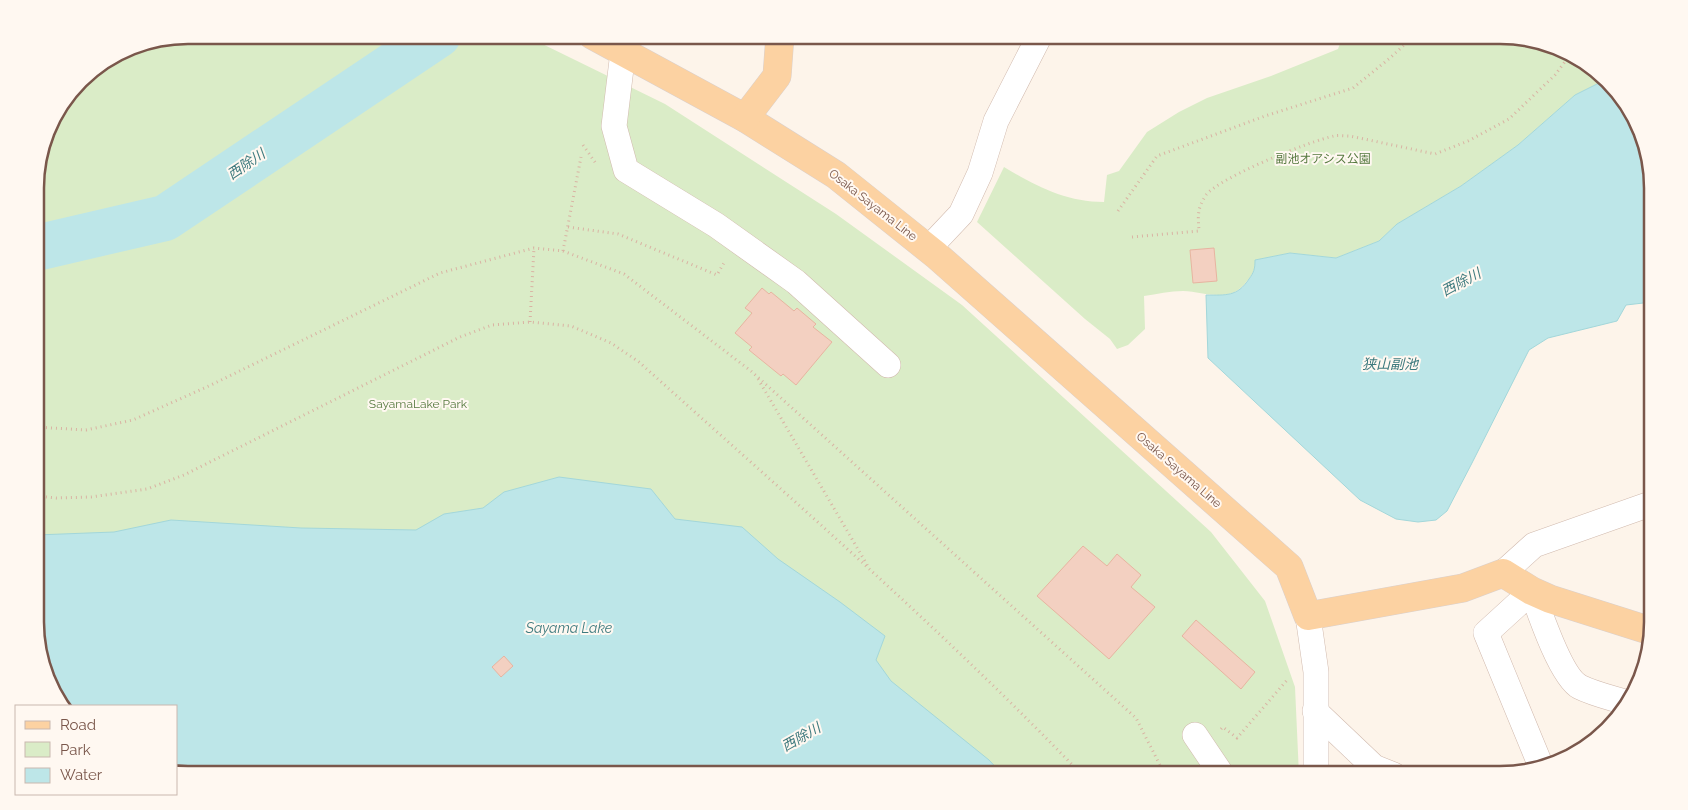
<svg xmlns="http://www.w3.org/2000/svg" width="1688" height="810" font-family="Raleway,'Noto Sans JP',sans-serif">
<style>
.green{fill:#daecc7}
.water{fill:#bde6e8;stroke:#a3d7da}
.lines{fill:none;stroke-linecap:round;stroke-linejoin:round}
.river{stroke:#bde6e8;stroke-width:46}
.building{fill:#f3d0c1;stroke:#e7b4a0}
.minor-casing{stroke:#d1baae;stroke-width:26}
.major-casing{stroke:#dad0cd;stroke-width:29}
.path{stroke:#d9b3a3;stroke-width:3;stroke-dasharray:1 4;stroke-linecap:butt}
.minor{stroke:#fff;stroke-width:25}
.major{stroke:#fcd2a2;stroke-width:28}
.labels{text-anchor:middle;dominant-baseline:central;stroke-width:4;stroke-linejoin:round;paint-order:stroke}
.park-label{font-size:12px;fill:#577a40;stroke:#fff8f1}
.street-label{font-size:12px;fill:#7a574b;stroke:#fff8f1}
.water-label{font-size:14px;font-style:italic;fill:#3e7a7e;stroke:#fff8f1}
.rim{fill:none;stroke:#7a574b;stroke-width:2.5}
</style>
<rect width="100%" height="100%" fill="#fdf4ea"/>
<g class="green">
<path d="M188 35H524L665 104 836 214 962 305 1211 532 1265 601 1295 687 1299 775H188L176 773V706H63L36 642 35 178 51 120 87 73 130 47Z"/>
<path d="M1343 35H1500L1559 47 1603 81 1575 95 1518 145 1461 186 1397 224 1379 241 1336 258 1290 253 1256 260C1255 269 1253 274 1247 281 1231 304 1206 292 1183 291 1170 291 1157 294 1144 296L1145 329 1128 345 1117 349 1110 339 1085 319 977 222 1004 167C1036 186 1066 202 1104 202L1107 175 1119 171 1147 132 1179 112 1207 98 1271 76 1338 49Z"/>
</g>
<g class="water">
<path d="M1603 81 1622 95 1652 169V302L1626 305 1617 321 1548 338 1529 350 1472 463 1447 511 1436 520 1418 522 1396 519 1360 500 1208 358 1206 295C1226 295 1237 297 1249 279 1254 272 1255 269 1255 260L1290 253 1336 258 1379 241 1397 224 1461 186 1518 145 1575 95Z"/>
<path d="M559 477 651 489 675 519 742 527 778 559 840 602 885 636 876 660 891 681 989 760 1003 775H188L176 773V706H63L36 642V535L114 532 171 520 301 528 416 530 444 514 483 508 504 492Z"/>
</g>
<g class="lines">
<path class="river" d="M36 248 165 218 438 35"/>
</g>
<g class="building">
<path d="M1214 248 1217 281 1193 283 1190 250Z"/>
<path d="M762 288 769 294 771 292 794 311 797 308 816 324 813 327 832 342 796 385 783 374 781 376 749 350 752 347 735 333 752 313 745 308Z"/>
<path d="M1083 546 1107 566 1117 554 1141 575 1131 587 1155 607 1109 659 1037 596Z"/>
<path d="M1196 620 1255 672 1241 689 1182 636Z"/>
<path d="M504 656 513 666 501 677 492 667Z"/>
</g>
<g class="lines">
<defs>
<g id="minor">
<path d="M623 52 614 126 626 170 716 225 796 282 888 365"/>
<path d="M928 249 961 214 980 173 996 121 1040 35"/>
<path d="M1503 573 1534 545 1653 503"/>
<path d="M1308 616 1316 672V775"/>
<path d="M1315 711 1374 767 1394 775"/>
<path d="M1195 735 1222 775"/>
<path d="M1540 764 1486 633 1532 591C1539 611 1561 677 1580 687 1594 694 1612 698 1628 703"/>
</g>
<g id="major">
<path d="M592 35 745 118 836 175 936 255 1289 567 1308 616 1463 588 1503 573 1532 591 1550 599 1651 631"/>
<path d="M745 118 777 76 780 35"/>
</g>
</defs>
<use href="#minor" class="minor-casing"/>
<use href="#major" class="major-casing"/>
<g class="path">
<path d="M583 145 597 165"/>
<path d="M1118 211 1157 156 1265 116 1353 88 1390 58 1415 35"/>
<path d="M568 227 618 234 717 275 725 261"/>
<path d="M1132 237 1199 231C1198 215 1197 209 1206 195 1220 177 1310 141 1334 136 1339 135 1345 136 1350 136L1435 154 1468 141 1509 119 1555 75 1570 55"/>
<path d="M563 251 581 157"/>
<path d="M530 322 534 248"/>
<path d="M758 379 869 568"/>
<path d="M36 427 86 430 133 420 211 385 440 273 534 248 563 251 624 274 751 371 1136 718 1165 775"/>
<path d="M36 496 56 498 91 497 147 489 184 475 460 337 492 325 530 322 571 326 611 343 639 362C789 497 942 629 1082 775"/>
<path d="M1221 729 1223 727 1237 738 1288 679"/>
<path d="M1182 775 1188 768"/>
</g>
<use href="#minor" class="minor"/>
<use href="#major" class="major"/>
</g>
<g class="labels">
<g class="park-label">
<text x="1323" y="159">副池オアシス公園</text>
<text x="418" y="404">SayamaLake Park</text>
</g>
<g class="street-label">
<text transform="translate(873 205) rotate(38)">Osaka Sayama Line</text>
<text transform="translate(1179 470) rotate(41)">Osaka Sayama Line</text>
</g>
<g class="water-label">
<text transform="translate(246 164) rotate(-34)">西除川</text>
<text transform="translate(1461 282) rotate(-28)">西除川</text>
<text x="1390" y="364">狭山副池</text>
<text x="569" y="628">Sayama Lake</text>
<text transform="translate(801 737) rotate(-30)">西除川</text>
</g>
</g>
<path d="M0 0H1688V810H0ZM188 44H1500A144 144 0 0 1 1644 188V622A144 144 0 0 1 1500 766H188A144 144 0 0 1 44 622V188A144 144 0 0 1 188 44Z" fill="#fff8f1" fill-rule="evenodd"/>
<path class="rim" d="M188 44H1500A144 144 0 0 1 1644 188V622A144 144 0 0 1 1500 766H188A144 144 0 0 1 44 622V188A144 144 0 0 1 188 44Z"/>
<rect x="15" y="705" width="162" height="90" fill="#fff8f1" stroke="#cab8af"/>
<rect x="25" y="721" width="25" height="8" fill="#fcd2a2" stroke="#cab8af"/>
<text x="60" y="730" font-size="15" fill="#7a574b">Road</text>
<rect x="25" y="742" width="25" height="15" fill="#daecc7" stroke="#cab8af"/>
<text x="60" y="755" font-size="15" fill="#7a574b">Park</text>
<rect x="25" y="768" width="25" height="15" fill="#bde6e8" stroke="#cab8af"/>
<text x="60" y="780" font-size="15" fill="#7a574b">Water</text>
</svg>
